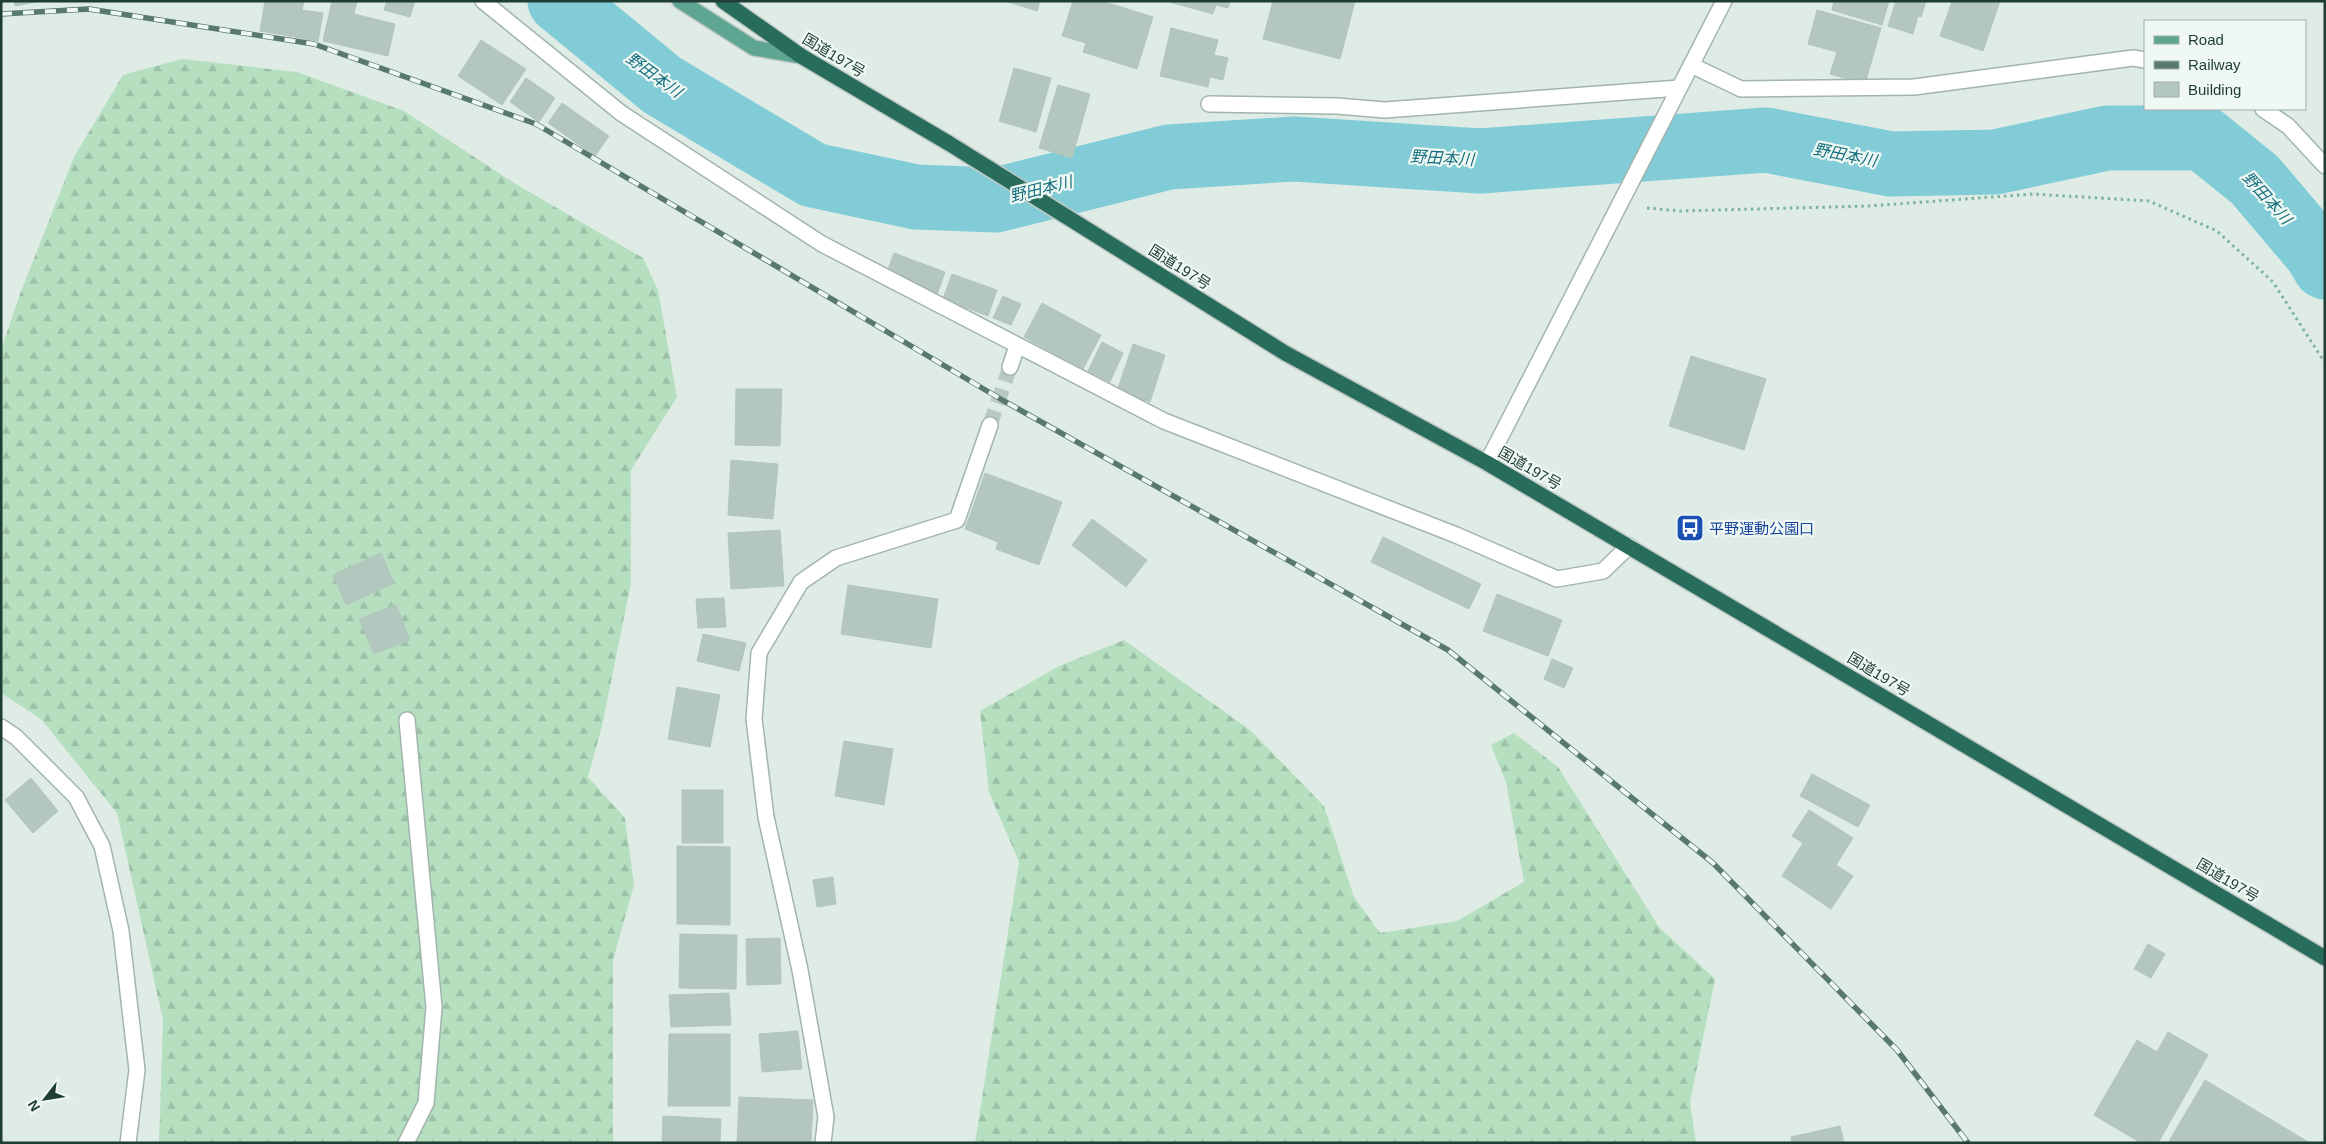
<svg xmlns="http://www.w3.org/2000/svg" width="2326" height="1144" font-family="Helvetica,'Noto Sans JP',sans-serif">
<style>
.forest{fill:url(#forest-firs)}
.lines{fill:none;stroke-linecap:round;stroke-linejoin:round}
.river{stroke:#81ccd7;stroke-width:65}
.building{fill:#b4c7bf;stroke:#b1c6bd}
.minor-tunnel{stroke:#b8c9c2;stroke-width:15;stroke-dasharray:15 8;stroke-linecap:butt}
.minor-casing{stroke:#a1b4ad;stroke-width:18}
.major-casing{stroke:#c0c9c6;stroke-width:18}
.highway-casing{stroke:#c0c9c6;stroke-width:18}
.path{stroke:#7cb2a0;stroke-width:3;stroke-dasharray:2.5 4;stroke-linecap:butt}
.minor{stroke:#fff;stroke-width:15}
.major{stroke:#5fa692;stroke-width:15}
.highway{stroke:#286c5c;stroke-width:15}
.rail-casing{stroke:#597970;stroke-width:5.5}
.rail{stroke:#f0f8f4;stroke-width:4;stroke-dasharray:11;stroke-linecap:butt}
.labels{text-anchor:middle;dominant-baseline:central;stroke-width:4.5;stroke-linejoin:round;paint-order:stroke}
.street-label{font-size:15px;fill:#1e3d34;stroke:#f0f8f4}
.transit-label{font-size:15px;fill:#164399;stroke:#f0f8f4;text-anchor:start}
.water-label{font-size:16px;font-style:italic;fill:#136f7e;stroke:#f0f8f4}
</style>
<defs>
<pattern id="forest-firs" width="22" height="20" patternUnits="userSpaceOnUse" patternTransform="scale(1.25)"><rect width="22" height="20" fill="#b6dfc0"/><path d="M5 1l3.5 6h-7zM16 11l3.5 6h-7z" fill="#9cc0a6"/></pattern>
</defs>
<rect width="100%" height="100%" fill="#dfece6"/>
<g class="forest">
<path d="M182 59 297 72 404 111 519 186 643 258 658 290 677 397 631 470V583L602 726 588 777 625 818 634 885 613 960V1143H159L163 1020 117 813 41 719 1 693V350L20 294 74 157 123 75Z"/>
<path d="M1124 640 1250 730 1324 806 1354 897 1380 933 1457 921 1524 882 1506 782 1491 745 1514 733 1558 767 1659 927 1715 979 1690 1102 1696 1143H975L1019 862 989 792 980 711 1059 666Z"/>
</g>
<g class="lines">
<path class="river" d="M560 1 662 85 813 175 916 197 996 200 1169 157 1294 149 1480 161 1766 140 1891 164 1995 162 2107 138H2203L2255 180 2316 252 2325 267"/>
</g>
<g class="building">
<path d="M14 1H40L15 6Z"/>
<path d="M265 1H304L302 10 323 13 318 41 260 31Z"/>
<path d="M332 1H357L354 14 395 24 388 56 323 41Z"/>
<path d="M387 1H415L410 17 384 10Z"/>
<path d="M1005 1H1040L1037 11Z"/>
<path d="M1073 1H1102L1153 17 1137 69 1083 52 1086 43 1062 36Z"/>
<path d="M1166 1H1230L1228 8 1216 5 1213 14Z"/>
<path d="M1273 1H1355L1340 59 1263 39Z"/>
<path d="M1834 1H1889L1882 25 1832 10Z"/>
<path d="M1896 1H1926L1921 17 1918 16 1913 34 1888 26Z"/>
<path d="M1952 1H2000L1983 51 1940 36Z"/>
<path d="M1817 10 1881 28 1865 84 1830 74 1837 52 1808 44Z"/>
<path d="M1171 28 1218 40 1214 55 1228 58 1223 80 1210 77 1208 87 1160 76Z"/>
<path d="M481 40 526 69 502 105 458 76Z"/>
<path d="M1014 68 1051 78 1036 132 999 121Z"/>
<path d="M526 78 555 98 539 122 510 102Z"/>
<path d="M1058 85 1090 94 1072 158 1039 148Z"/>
<path d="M562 103 609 136 595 156 548 123Z"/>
<path d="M894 253 945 272 937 295 904 282 905 278 887 272Z"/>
<path d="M952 274 997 290 988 316 943 299Z"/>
<path d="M1003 296 1021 304 1011 325 993 318Z"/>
<path d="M1042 303 1101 335 1083 369 1024 337Z"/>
<path d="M1102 342 1123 353 1110 382 1088 371Z"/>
<path d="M1133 344 1165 355 1150 402 1117 391Z"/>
<path d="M1691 356 1766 379 1744 450 1669 426Z"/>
<path d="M736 389H782L780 446 735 445Z"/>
<path d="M731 460 778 464 773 519 728 515Z"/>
<path d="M985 473 1062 502 1039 565 996 549 998 542 965 529Z"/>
<path d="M1092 519 1147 560 1126 587 1072 545Z"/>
<path d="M780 530 784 586 731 589 728 533Z"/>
<path d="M1383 537 1481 584 1469 609 1371 562Z"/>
<path d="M381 553 394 583 346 605 333 575Z"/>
<path d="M848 585 938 599 931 648 841 634Z"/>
<path d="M1497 594 1562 620 1548 656 1483 631Z"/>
<path d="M724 598 726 627 698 628 696 599Z"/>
<path d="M396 605 410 640 374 654 359 619Z"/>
<path d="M703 634 746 643 739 671 697 661Z"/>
<path d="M1552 659 1573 668 1564 688 1544 679Z"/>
<path d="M677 687 720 695 710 747 668 739Z"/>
<path d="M844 741 893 749 884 805 835 796Z"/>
<path d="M1812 774 1870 805 1858 827 1800 796Z"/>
<path d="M31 778 58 811 33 833 5 800Z"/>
<rect x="682" y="790" width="41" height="53"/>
<path d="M1809 810 1853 838 1836 865 1853 876 1831 909 1782 876 1803 843 1792 836Z"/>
<path d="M677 846 730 847V925L677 924Z"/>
<path d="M833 877 836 904 817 907 813 880Z"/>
<path d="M680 934 737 935 736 989 679 988Z"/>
<path d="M780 938 781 984 747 985 746 939Z"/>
<path d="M2148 944 2165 954 2151 978 2134 969Z"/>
<path d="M729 993 731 1025 671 1027 669 995Z"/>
<path d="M798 1031 802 1069 762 1072 759 1034Z"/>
<path d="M2168 1032 2208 1055 2158 1143H2141L2094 1115 2137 1040 2157 1052Z"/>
<path d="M669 1034H730V1106H668Z"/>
<path d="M2205 1080 2310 1143H2168Z"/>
<path d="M739 1097 813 1100 811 1143H737Z"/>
<path d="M663 1116 721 1119 720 1143H662Z"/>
<path d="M1840 1126 1844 1143H1792L1791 1137Z"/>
</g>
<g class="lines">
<path class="minor-tunnel" d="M990 425 1010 367"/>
<defs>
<g id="minor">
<path d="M483 1 621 113 822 244 1164 421 1456 535 1557 579 1603 571 1629 546"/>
<path d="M1691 65 1741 89 1914 87 2133 58 2145 60"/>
<path d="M1209 104 1337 106 1385 110 1679 88"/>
<path d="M2263 109 2288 126 2325 166"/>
<path d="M1010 367 1017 346"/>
<path d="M1487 463 1724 1"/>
<path d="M1 727 16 737 76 797 102 846 121 931 137 1070 128 1143"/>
<path d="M406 1143 426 1103 434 1007 407 720"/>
<path d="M823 1143 826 1117 800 970 766 817 754 719 759 653 801 582 836 558 957 520 990 425"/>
</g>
<path id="major" d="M680 1 754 48 801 56"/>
<path id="highway" d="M723 1 801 56 950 144 1285 353 1487 463 2325 958"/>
</defs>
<use href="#minor" class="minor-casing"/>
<use href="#major" class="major-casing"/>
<use href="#highway" class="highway-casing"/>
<path class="path" d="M1647 208 1680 211 1869 206 2033 194 2149 201 2217 231 2273 282 2325 363"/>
<use href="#minor" class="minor"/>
<use href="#major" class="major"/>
<use href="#highway" class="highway"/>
<defs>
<path id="rail" d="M1 14 89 9 314 44 536 124 1004 401 1448 650 1713 863 1897 1050 1968 1143"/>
</defs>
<use href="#rail" class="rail-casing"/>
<use href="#rail" class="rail"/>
</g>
<defs>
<symbol id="bus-square" viewBox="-11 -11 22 22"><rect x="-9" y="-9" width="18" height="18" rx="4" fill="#1a4fb4" stroke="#f0f8f4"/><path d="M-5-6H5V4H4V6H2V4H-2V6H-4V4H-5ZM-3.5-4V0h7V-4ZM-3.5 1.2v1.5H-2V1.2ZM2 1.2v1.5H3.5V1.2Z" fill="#fff"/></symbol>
</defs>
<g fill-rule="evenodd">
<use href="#bus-square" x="1674" y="512" width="32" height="32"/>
</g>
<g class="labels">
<g class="street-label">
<text transform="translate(834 55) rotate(31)">国道197号</text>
<text transform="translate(1180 267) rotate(32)">国道197号</text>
<text transform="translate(1530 468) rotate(30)">国道197号</text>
<text transform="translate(1879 674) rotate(31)">国道197号</text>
<text transform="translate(2228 880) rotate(31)">国道197号</text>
</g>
<g class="transit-label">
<text x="1709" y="528">平野運動公園口</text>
</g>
<g class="water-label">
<text transform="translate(654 75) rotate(36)">野田本川</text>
<text transform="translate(1845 155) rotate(11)">野田本川</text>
<text transform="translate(1442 158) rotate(3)">野田本川</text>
<text transform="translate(1041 189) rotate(-14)">野田本川</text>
<text transform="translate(2267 198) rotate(48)">野田本川</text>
</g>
</g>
<rect width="2326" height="1144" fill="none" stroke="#1e3d34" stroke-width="5"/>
<rect x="2144" y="20" width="162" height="90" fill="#f0f8f4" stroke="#9cada7"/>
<rect x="2154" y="36" width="25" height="8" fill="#5fa692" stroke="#9cada7"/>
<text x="2188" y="45" font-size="15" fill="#1e3d34">Road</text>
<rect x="2154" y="61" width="25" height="8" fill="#597970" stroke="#9cada7"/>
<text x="2188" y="70" font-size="15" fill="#1e3d34">Railway</text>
<rect x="2154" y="82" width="25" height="15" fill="#b4c7bf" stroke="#9cada7"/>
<text x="2188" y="95" font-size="15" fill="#1e3d34">Building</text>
<g transform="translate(45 1099) rotate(239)" stroke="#f0f8f4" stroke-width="4" paint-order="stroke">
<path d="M0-4L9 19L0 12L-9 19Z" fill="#1e3d34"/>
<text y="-8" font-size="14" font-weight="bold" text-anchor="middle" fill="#1e3d34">N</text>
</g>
</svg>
